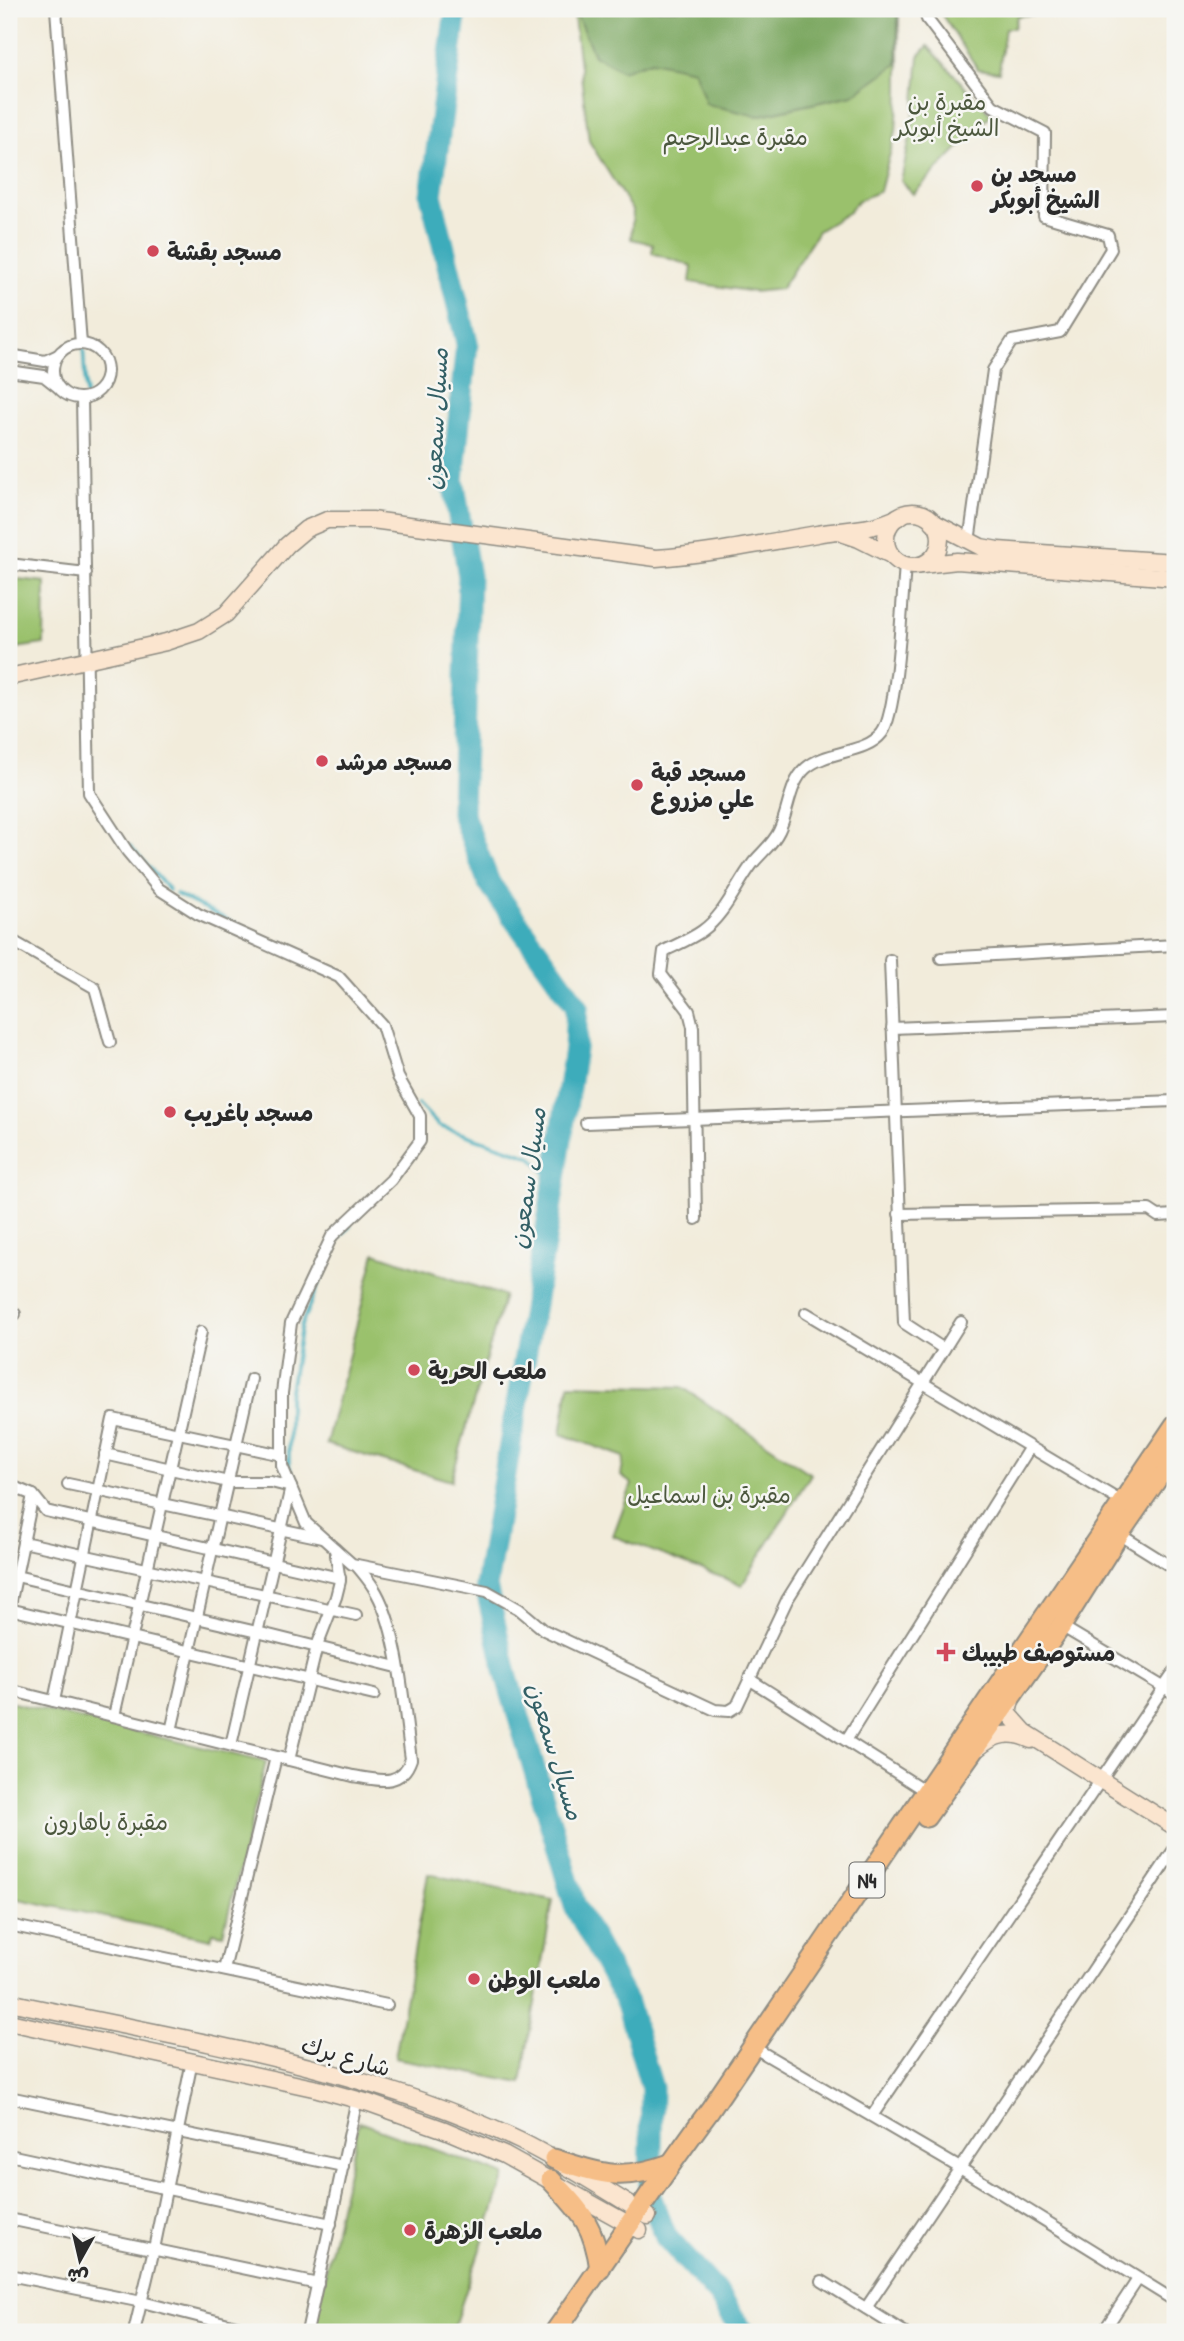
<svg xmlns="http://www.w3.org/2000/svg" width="1184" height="2341" font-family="'Patrick Hand','Playpen Sans Arabic',sans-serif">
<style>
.green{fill:#9ac16c;stroke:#62764c;stroke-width:2}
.forest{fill:#7ba760;stroke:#536946;stroke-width:2}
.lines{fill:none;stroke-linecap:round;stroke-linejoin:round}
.stream{stroke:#3dacbb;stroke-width:3.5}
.river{stroke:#3dacbb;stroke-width:23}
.street-casing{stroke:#8e8c83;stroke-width:14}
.secondary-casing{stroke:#8e8c83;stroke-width:19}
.highway-casing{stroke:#8e8c83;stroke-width:23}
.street{stroke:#fff;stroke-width:10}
.secondary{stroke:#fbe5cf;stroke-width:16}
.highway{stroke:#f6be87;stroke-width:19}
.poi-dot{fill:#d1495b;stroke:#f6f6f2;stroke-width:2.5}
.labels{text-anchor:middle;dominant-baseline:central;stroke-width:5;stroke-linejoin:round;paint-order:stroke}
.shield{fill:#f6f6f2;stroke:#686867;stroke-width:2}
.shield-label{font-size:21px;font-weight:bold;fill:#2b2b2b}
.park-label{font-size:23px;fill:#4c583e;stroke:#f6f6f2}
.poi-label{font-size:23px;font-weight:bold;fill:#2b2b2b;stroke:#f6f6f2;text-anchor:start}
.street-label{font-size:23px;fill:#2b2b2b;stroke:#f6f6f2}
.water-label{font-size:24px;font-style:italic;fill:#325f65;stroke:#f6f6f2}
</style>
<rect width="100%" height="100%" fill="#f6f6f2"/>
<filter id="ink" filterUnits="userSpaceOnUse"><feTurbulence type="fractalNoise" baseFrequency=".0143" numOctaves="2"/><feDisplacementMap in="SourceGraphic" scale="14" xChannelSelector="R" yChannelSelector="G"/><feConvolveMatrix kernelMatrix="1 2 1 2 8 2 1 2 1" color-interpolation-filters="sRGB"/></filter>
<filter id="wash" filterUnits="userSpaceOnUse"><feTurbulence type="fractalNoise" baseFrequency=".00686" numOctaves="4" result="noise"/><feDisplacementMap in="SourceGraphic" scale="28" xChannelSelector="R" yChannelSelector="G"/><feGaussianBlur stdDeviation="1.57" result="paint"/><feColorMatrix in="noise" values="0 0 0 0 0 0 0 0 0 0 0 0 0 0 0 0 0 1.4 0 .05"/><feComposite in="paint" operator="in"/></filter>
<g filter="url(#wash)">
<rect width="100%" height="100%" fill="#f2ecdb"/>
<g class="green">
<path d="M573 9H899V94L896 131 880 191 857 201 849 212 818 231 781 289 754 292 690 282 692 266 652 253 653 244 631 239 633 212 589 141Z"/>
<path d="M938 9H1091L1017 16 1014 28H1005L999 72 978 69Z"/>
<path d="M928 46 991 115 913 194 901 181 913 124 919 56Z"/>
<path d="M9 578 45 582 44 644 9 649Z"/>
<path d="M375 1253 504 1296 451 1481 326 1444Z"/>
<path d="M569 1384 682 1387 811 1474 742 1585 613 1536 632 1484 621 1476 624 1457 561 1434Z"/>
<path d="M9 1702 266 1762 223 1934 213 1932 211 1939 9 1897Z"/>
<path d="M428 1874 553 1900 521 2083 395 2058Z"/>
<path d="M359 2122 505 2175 452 2332H312Z"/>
</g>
<path class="forest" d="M574 9H898L897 64 853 95 757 116 706 104 694 70 651 61 622 71 594 55Z"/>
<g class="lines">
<g class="stream">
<path d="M83 345 86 397"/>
<path d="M130 846 169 890"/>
<path d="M176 894 253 933"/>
<path d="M418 1104 439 1126 532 1157 554 1183"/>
<path d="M297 1488 289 1465V1396L301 1326 336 1241 350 1226"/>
</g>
<path class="river" d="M456 9 431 195 467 343 453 480 469 576 462 813 489 883 577 1006 575 1049 549 1216 486 1586 506 1674 575 1906 627 2003 652 2088 650 2195 666 2237 718 2294 743 2332"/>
</g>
</g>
<g filter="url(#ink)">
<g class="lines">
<defs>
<g id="street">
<path d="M56 9 81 344"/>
<path d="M924 9 927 19 993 106 1045 133 1044 216 1108 235 1111 249 1060 332 1012 341 993 370 969 542"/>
<circle cx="80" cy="371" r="27"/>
<path d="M9 355 45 361 58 355"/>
<path d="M9 371 44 376 58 387"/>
<path d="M82 398 89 793 127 851 159 889 198 914 339 977 382 1025 398 1077 420 1116V1141L391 1180 332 1236 291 1323 282 1393V1466L306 1523 352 1564 487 1591 519 1609 544 1630 715 1710 729 1711 737 1706 787 1600 961 1322"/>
<path d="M9 564 86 573"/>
<path d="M9 939 95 988 110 1042"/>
<path d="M941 958 1175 945"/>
<path d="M890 960 904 1323 944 1349"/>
<path d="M892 1028 1175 1017"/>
<path d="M586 1123 1175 1101"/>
<path d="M899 1214 1149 1210 1158 1216 1175 1215"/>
<path d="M696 1219 693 1027 689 1011 661 974 664 951C676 945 691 939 702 931 725 915 736 885 753 863 762 852 773 844 779 831 789 811 789 783 806 768 827 750 866 754 882 733 898 711 902 598 905 565"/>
<path d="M9 1312 15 1314"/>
<path d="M806 1313 1122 1502"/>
<path d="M105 1454 228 1482H271L291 1487 231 1745"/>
<path d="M68 1484 322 1538"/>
<path d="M9 1485 33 1495 46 1511 340 1578"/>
<path d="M1119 1534 1175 1569"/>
<path d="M23 1542 356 1615"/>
<path d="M16 1576 257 1632 397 1667"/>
<path d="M9 1609 374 1695"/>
<path d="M9 1610 33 1495"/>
<path d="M1061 1626 1175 1694"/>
<path d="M749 1679 927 1792"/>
<path d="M9 1690 353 1776C378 1780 401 1788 411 1759 404 1711 399 1626 373 1587 368 1579 362 1572 356 1565"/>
<path d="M54 1701 113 1419 282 1455"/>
<path d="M114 1716 201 1332"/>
<path d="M171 1731 251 1379"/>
<path d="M847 1739 1030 1447"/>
<path d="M289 1760 317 1646 336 1597 340 1581 335 1549"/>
<path d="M9 1925 387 2005"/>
<path d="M224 1970 276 1757"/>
<path d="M753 2047 960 2168 1175 2301"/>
<path d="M9 2097 343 2166"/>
<path d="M872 2116 1175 1671"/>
<path d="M9 2155 331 2224"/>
<path d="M9 2219 318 2284"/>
<path d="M9 2275 142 2302 260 2332"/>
<path d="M822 2281 904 2332"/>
<path d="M866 2308 1175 1848"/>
<path d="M134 2332 154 2249 192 2061"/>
<path d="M307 2332 357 2099"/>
<path d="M1103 2332 1138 2279"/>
</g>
<g id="secondary">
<circle cx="913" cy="539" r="27"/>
<path d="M933 522 981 547 998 550 1175 562"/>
<path d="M844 534 859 539 891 555"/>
<path d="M922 565 957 561 1175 578"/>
<path d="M9 677 166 642 199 631 226 614 287 545 306 529 327 520H372L656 558C710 554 763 543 817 534 851 528 868 532 901 516"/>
<path d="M1012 1696 1008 1713 1025 1732 1175 1827"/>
<path d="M978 1748C995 1734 1010 1730 1031 1740"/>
<path d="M9 2002C180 2039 360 2065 520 2141 564 2163 606 2190 648 2216"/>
<path d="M9 2022 318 2089 369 2103 445 2130 504 2155 639 2230"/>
</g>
<g id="highway">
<path d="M926 1817 1061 1626 1119 1534 1175 1453"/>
<path d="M554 2159C602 2174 621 2182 670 2164"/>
<path d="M551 2180C581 2212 594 2224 600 2269"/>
<path d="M555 2332C607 2259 656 2182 710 2110L1175 1425"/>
</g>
</defs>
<use href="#street" class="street-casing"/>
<use href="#secondary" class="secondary-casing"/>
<use href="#highway" class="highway-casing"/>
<use href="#street" class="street"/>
<use href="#secondary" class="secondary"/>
<use href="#highway" class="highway"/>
</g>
</g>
<g class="poi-dot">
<circle cx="977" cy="186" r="7"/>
<circle cx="153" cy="251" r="7"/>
<circle cx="322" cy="761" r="7"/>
<circle cx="637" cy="785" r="7"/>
<circle cx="170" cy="1112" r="7"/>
<circle cx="414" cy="1370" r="7"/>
<path d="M942.5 1641.5h7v7h7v7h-7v7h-7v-7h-7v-7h7z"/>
<circle cx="474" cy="1979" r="7"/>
<circle cx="410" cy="2230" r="7"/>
</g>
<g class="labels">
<rect class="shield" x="849.5" y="1862.5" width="35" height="35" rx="5"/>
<g class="shield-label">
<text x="867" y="1880">N4</text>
</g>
<g class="park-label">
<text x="947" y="101">مقبرة بن<tspan x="947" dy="26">الشيخ أبوبكر</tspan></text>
<text x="735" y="136">مقبرة عبدالرحيم</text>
<text x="709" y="1494">مقبرة بن اسماعيل</text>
<text x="106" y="1821">مقبرة باهارون</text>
</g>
<g class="poi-label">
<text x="991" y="173">مسجد بن<tspan x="991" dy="26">الشيخ أبوبكر</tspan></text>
<text x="167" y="251">مسجد بقشة</text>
<text x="336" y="761">مسجد مرشد</text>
<text x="651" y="772">مسجد قبة<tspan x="651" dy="26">علي مزروع</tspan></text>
<text x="184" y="1112">مسجد باغريب</text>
<text x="428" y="1370">ملعب الحرية</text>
<text x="962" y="1652">مستوصف طبيبك</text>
<text x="488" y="1979">ملعب الوطن</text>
<text x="424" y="2230">ملعب الزهرة</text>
</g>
<g class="street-label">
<text transform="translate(346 2056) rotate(16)">شارع برك</text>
</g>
<g class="water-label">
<text transform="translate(435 419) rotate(-87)">مسيال سمعون</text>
<text transform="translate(527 1178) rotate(-82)">مسيال سمعون</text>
<text transform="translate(556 1751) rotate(73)">مسيال سمعون</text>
</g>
</g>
<rect width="1184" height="2341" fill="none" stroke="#f6f6f2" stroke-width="35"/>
<g transform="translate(80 2260) rotate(188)" stroke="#f6f6f2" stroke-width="5" paint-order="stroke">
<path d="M0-5L12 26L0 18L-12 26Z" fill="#2b2b2b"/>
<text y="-10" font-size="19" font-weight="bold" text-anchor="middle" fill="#2b2b2b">ش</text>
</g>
</svg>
